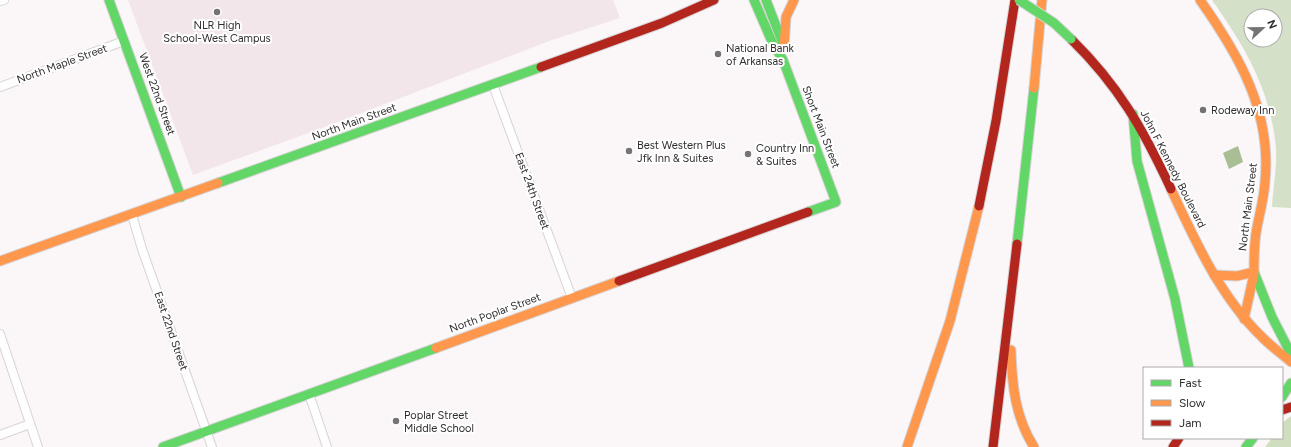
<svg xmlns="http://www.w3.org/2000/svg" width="1291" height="447" font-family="Figtree,sans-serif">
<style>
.built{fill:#f2e6ea}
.green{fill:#d5e0c8;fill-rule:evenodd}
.forest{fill:#cfdebe}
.water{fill:#aabe95}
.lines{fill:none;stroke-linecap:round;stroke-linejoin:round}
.street-casing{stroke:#d7d4d5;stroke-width:10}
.fast-casing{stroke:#d7d4d5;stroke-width:11}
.slow-casing{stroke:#d7d4d5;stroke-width:11}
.jam-casing{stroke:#d7d4d5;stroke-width:11}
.street{stroke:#fefefe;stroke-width:8}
.fast{stroke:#63d668;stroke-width:9}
.slow{stroke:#ff974d;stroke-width:9}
.jam{stroke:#b3261e;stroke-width:9}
.fast-bridge-casing{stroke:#d7d4d5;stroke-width:11;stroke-linecap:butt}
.fast-bridge{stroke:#63d668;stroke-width:9}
.poi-dot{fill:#767374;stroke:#fff;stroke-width:1.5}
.labels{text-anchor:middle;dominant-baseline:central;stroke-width:4;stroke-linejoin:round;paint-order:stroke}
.poi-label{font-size:11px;fill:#2f2c2d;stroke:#fff;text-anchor:start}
.street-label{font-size:11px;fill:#2f2c2d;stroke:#fff}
</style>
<rect width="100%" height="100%" fill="#fbf6f8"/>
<path class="built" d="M128 0H613L620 18 552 40 330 125 193 175Z"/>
<path class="green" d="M1212 0H1291V208L1272 207C1273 188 1277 168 1276 149 1271 90 1245 47 1212 0ZM1251 16H1275V40H1251Z"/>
<path class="forest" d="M1291 416V447H1265L1272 438H1282V423Z"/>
<path class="water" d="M1238 146 1243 162 1229 169 1223 153Z"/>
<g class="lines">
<defs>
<g id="street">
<path d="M0 1 4 0"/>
<path d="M493 85 572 298"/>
<path d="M0 87 124 41"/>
<path d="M132 215 142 249 212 447"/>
<path d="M0 334 38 447"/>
<path d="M309 394 327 447"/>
<path d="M0 435 30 424"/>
</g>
<g id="fast">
<path d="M109 0 181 197"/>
<path d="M754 0 773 44 783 60 836 202 808 212"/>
<path d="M766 0 783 44"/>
<path d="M1133 114 1137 161 1175 299 1189 368"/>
<path d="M218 183 541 67"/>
<path d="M1017 244 1034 88"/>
<path d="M1254 272 1272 317 1291 354"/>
<path d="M1282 397 1291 383"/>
<path d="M163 447 436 348"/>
<path d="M1246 447 1253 438"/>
</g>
<g id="slow">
<path d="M1200 0C1239 55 1272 112 1265 182 1264 199 1259 215 1256 233 1254 246 1254 259 1254 272L1237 276 1214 275"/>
<path d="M784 48 786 17 794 0"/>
<path d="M1034 88 1042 0"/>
<path d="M1171 189C1195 241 1221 298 1263 338 1272 347 1282 354 1291 362"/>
<path d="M0 261 218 183"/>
<path d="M1244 319 1254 274"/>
<path d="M436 348 619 281"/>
<path d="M1011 350C1012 385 1015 417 1034 447"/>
<path d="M907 447 950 321 979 206"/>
</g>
<g id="jam">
<path d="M1071 39C1119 86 1143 129 1171 189"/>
<path d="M541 67 662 23 714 0"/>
<path d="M979 206 996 121 1015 0"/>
<path d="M619 281 808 212"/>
<path d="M1282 410 1291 407"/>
<path d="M993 447 1017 244"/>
<path d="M1173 447 1179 438"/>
</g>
</defs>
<use href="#street" class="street-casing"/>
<use href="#fast" class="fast-casing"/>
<use href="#slow" class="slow-casing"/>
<use href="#jam" class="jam-casing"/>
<use href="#street" class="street"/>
<use href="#fast" class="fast"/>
<use href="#slow" class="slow"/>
<use href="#jam" class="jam"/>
<defs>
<path id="fast-bridge" d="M1019 0 1054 23 1071 39"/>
</defs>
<use href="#fast-bridge" class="fast-bridge-casing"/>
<use href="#fast-bridge" class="fast-bridge"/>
</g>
<g class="poi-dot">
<circle cx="217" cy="12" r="4"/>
<circle cx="718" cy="54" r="4"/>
<circle cx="1203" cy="110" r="4"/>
<circle cx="629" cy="151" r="4"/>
<circle cx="748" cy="154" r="4"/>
<circle cx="396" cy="421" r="4"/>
</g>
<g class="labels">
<g class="poi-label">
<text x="217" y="25" text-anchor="middle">NLR High<tspan x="217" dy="13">School-West Campus</tspan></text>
<text x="726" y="48">National Bank<tspan x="726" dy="13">of Arkansas</tspan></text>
<text x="1211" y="110">Rodeway Inn</text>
<text x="637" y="145">Best Western Plus<tspan x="637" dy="13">Jfk Inn &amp; Suites</tspan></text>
<text x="756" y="148">Country Inn<tspan x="756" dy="13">&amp; Suites</tspan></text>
<text x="404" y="415">Poplar Street<tspan x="404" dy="13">Middle School</tspan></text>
</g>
<g class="street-label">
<text transform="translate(62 64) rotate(-20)">North Maple Street</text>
<text transform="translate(157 94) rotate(70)">West 22nd Street</text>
<text transform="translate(354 122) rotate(-20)">North Main Street</text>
<text transform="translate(821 127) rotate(69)">Short Main Street</text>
<text transform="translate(1173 169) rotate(63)">John F Kennedy Boulevard</text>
<text transform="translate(532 191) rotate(70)">East 24th Street</text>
<text transform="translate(1248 207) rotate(-83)">North Main Street</text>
<text transform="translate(495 313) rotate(-20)">North Poplar Street</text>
<text transform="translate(171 331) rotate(71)">East 22nd Street</text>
</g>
</g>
<rect x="1143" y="367" width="140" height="72" fill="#ffffff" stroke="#acabab"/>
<rect x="1151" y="380" width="20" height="6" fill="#63d668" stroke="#acabab"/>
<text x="1179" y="387" font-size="12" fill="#2f2c2d">Fast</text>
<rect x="1151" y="400" width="20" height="6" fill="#ff974d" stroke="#acabab"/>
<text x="1179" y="407" font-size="12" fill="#2f2c2d">Slow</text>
<rect x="1151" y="420" width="20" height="6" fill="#b3261e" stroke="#acabab"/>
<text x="1179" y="427" font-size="12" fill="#2f2c2d">Jam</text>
<g transform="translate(1263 28) rotate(68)"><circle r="19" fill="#ffffff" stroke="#acabab"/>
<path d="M0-3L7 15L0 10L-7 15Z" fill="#767374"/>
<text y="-6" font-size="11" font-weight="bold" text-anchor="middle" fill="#2f2c2d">N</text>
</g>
</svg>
